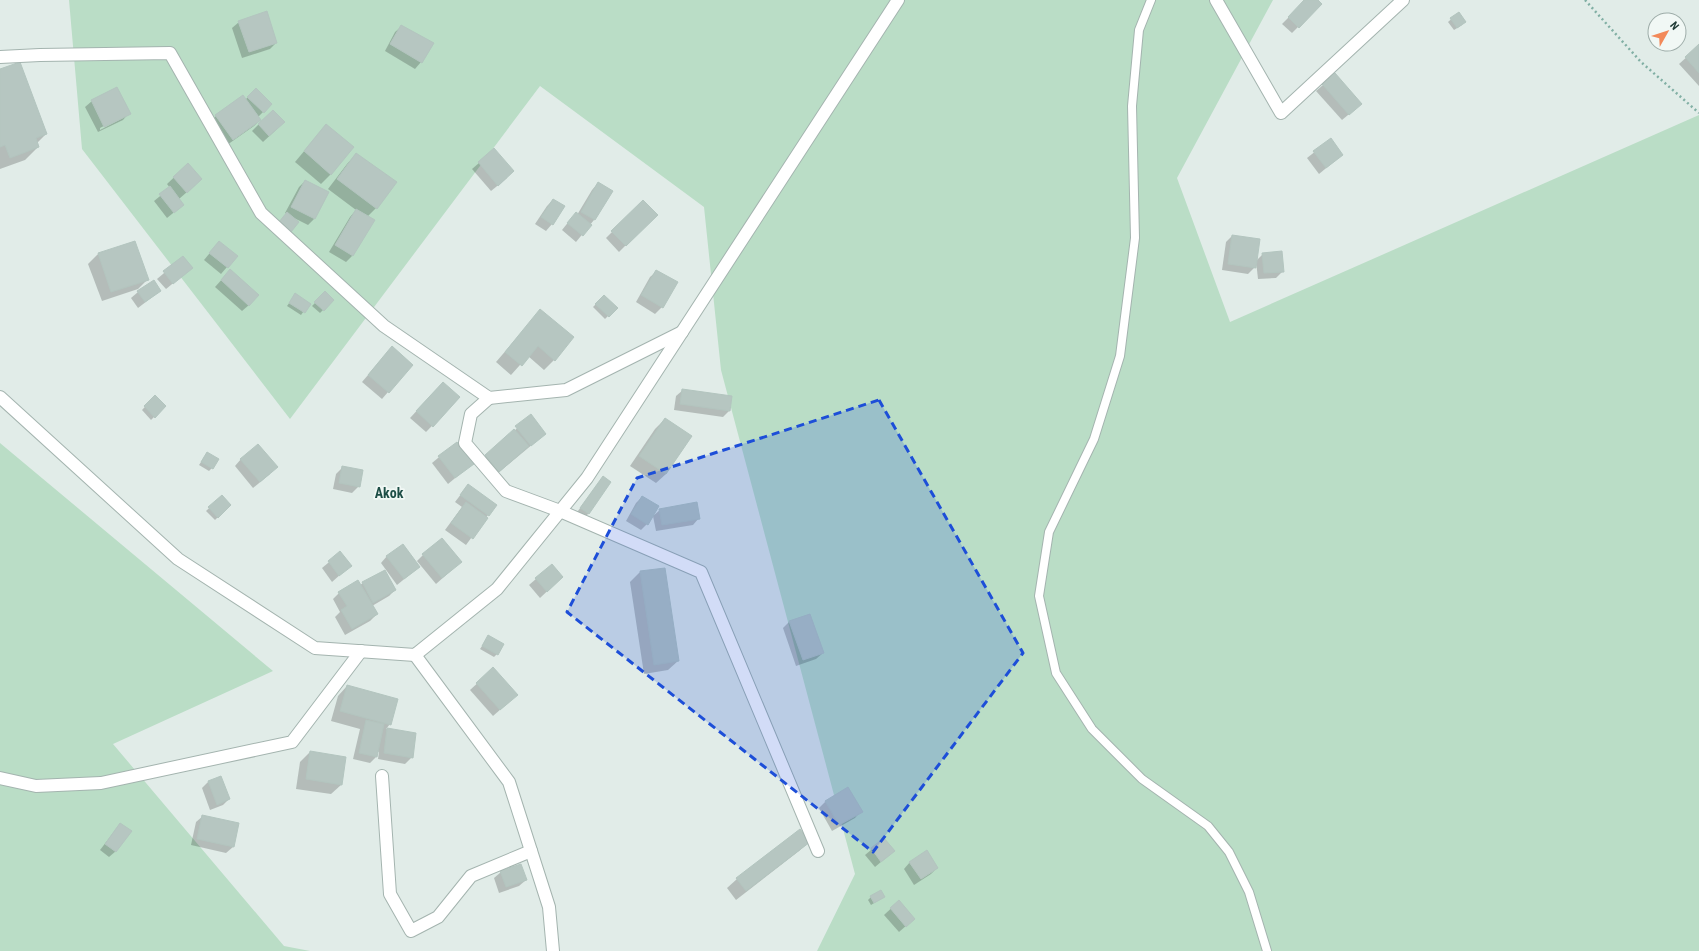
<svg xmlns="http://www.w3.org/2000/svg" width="1699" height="951" font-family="'Roboto Condensed',sans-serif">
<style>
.green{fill:#baddc6}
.shadow{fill:#0003;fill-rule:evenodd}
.building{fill:#b6c6c1;stroke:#b3c5bf}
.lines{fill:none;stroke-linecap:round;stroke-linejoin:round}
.service-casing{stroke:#a4b4af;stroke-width:10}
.minor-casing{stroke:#a4b4af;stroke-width:14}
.path{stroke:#81afa4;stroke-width:2.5;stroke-dasharray:2 3;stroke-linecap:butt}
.service{stroke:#fff;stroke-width:8}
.minor{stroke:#fff;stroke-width:12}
.marked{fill:#1d4ed8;fill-opacity:0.2;stroke:#1d4ed8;stroke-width:3;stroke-dasharray:8 5;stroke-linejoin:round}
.labels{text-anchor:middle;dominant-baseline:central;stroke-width:3.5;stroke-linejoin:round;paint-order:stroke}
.quarter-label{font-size:14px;font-weight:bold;fill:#1d4e46;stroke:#f1f8f5}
</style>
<rect width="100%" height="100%" fill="#e1ece8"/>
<g class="green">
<path d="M69 0H1273L1177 178 1230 322 1699 115V951H817L855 874 721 370 704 207 540 86 290 419 82 149Z"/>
<path d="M0 443 273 671 113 744 284 946 310 951H0Z"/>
</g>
<g class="shadow">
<path d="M1306 0H1317L1321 4 1292 33 1282 24Z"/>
<path d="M1458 13 1462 25 1454 30 1448 22Z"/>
<path d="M239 22 276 43 270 49 242 58 232 28Z"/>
<path d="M402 26 421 62 415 69 385 51 395 32Z"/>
<path d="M1699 46V86L1679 64Z"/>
<path d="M0 70 46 134 37 143 38 147 25 160 0 169Z"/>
<path d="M1323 85 1354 110 1342 120 1316 91Z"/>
<path d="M256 89 271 104 258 117 260 120 254 126 227 145 210 122 216 116 245 100Z"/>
<path d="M92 101 129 113 123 120 98 132 85 107ZM123 116V118L100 130V128Z"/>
<path d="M259 124 277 129 263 142 252 131Z"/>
<path d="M326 125 331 174 321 184 295 162Z"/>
<path d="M1331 139 1342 155 1319 174 1307 158Z"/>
<path d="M494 150 507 178 491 191 472 169Z"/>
<path d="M356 154 376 208 367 217 373 220 352 256 346 262 329 252 350 217 356 210 328 189 347 164Z"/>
<path d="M188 164 195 185 179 199 183 205 167 218 154 201 170 188 167 184Z"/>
<path d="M305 181 328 193 314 219 308 225 294 218 298 222 290 232 277 226 287 214 285 213 299 187Z"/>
<path d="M598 183 611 191 594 220 576 242 562 230 570 220 577 215 592 190Z"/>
<path d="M553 200 564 207 552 224 546 231 535 224 547 206Z"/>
<path d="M643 201 656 215 619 252 606 238Z"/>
<path d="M1232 236 1255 267 1248 274 1222 270 1226 242Z"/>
<path d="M134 242 148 279 138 289 102 301 88 264 98 254Z"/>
<path d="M219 242 227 267 221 274 204 260Z"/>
<path d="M1263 254 1283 271 1276 278 1258 279 1256 261Z"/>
<path d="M183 257 192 268 166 289 157 279Z"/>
<path d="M657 271 662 307 655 314 636 302 650 277Z"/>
<path d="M224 277 249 305 242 311 215 287Z"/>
<path d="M160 291 138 308 131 298 138 292Z"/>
<path d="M325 293 333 300 320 313 312 306Z"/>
<path d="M295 295 309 304 301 315 287 306Z"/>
<path d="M604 296 616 308 605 319 593 307Z"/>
<path d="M540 311 554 360 544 370 528 356 511 375 496 362Z"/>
<path d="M386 354 388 392 382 399 362 382Z"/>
<path d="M437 389 459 398 426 432 410 418Z"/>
<path d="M683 390 729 411 723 417 674 410 676 396Z"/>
<path d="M155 396 165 406 151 420 142 410Z"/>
<path d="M531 416 545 434 492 478 479 462Z"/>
<path d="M665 419 666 474 656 483 630 466 655 429Z"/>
<path d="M456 443 472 464 448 484 432 463Z"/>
<path d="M207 453 212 468 209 471 199 465Z"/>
<path d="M241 459 270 474 253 488 235 466Z"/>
<path d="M343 467 359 486 352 493 333 489 336 474Z"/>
<path d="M603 477 610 482 588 514 582 520 575 515Z"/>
<path d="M468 485 488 515 466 545 445 530 462 507 455 502Z"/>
<path d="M222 496 230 505 215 520 206 511Z"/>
<path d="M642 497 647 524 641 530 626 521 636 503Z"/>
<path d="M660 510 699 518 693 525 656 531 653 516Z"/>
<path d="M340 553 350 566 332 582 322 568Z"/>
<path d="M423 555 454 568 436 584 417 561Z"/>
<path d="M387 556 419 567 397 585 381 563Z"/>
<path d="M552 565 556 583 540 598 529 585Z"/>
<path d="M640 572 678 661 668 670 644 674 630 582Z"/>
<path d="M363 583 395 590 389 596 372 606 377 614 370 621 345 635 335 617 340 612 333 599 339 593 360 585Z"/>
<path d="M789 622 823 653 816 659 796 666 783 628Z"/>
<path d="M488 637 497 654 494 657 480 649Z"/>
<path d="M493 669 510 701 493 716 470 690Z"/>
<path d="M347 686 390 724 386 729 415 734 412 757 405 764 378 759 379 752 377 751 376 757 370 763 353 759 360 729 331 721 338 696Z"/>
<path d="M310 752 341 785 331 794 296 789 300 762Z"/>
<path d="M220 777 229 799 223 805 210 810 202 788 208 782Z"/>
<path d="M825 802 861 811 855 818 832 831 819 808Z"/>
<path d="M203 816 233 847 226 853 191 845 196 822Z"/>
<path d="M120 824 116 851 109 857 100 850Z"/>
<path d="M884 839 894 851 875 867 865 855Z"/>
<path d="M809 842 799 851 736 900 727 888 737 879Z"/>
<path d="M910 862 937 868 931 874 914 885 904 869Z"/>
<path d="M501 872 526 880 519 886 499 893 494 878Z"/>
<path d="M871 897H884L871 905 868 900Z"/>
<path d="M899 901 907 925 899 932 884 915Z"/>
</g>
<g class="building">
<path d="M1304 0H1318L1322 4 1299 28 1288 17Z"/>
<path d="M267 11 277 43 249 52 238 21Z"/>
<path d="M1459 12 1466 22 1457 28 1450 18Z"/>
<path d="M401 25 434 43 422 63 390 44Z"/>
<path d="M1699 44V73L1685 57Z"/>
<path d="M20 62 47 134 36 138 39 147 10 158 5 145 0 147V69Z"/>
<path d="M1335 73 1362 104 1349 115 1322 84Z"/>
<path d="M117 87 131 114 104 127 91 100Z"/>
<path d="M256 88 272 104 264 113 247 97Z"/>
<path d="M243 95 261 120 233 140 215 115Z"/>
<path d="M273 110 285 122 269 136 258 124Z"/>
<path d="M326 124 354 147 331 175 304 151Z"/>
<path d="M1331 138 1343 155 1326 168 1313 151Z"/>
<path d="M494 148 514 171 498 186 478 162Z"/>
<path d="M356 153 397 182 377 209 337 179Z"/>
<path d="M188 163 202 179 187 193 173 177Z"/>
<path d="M305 180 329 192 315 219 291 207Z"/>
<path d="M598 182 613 191 595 220 581 212Z"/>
<path d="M170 186 184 205 174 213 159 194Z"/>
<path d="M553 199 565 206 553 225 541 217Z"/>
<path d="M643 200 658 215 626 246 611 231Z"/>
<path d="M356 209 375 220 353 256 335 245Z"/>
<path d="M287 212 299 222 291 232 279 222Z"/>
<path d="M576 212 592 225 583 236 567 223Z"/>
<path d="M1232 235 1260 239 1256 268 1228 264Z"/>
<path d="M135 241 149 280 111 292 98 253Z"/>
<path d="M219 241 238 256 228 268 209 253Z"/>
<path d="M1282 251 1284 272 1264 273 1262 253Z"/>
<path d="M183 256 193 268 173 284 163 271Z"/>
<path d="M230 269 259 295 249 306 221 280Z"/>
<path d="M656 270 678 282 663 308 641 295Z"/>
<path d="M154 280 161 291 145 302 137 291Z"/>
<path d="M325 291 334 300 324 311 314 302Z"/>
<path d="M295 293 311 304 305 313 289 303Z"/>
<path d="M604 295 618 308 609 317 595 304Z"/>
<path d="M540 309 574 337 555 361 538 346 522 366 505 352Z"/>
<path d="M392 346 413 365 389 393 368 375Z"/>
<path d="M443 382 460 397 433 427 416 411Z"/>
<path d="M682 389 732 396 730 411 680 404Z"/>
<path d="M155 395 166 406 155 418 144 406Z"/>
<path d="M531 414 546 434 531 446 515 426Z"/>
<path d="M665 418 692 436 666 474 639 456Z"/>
<path d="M514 429 529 446 499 472 485 455Z"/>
<path d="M457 442 474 464 455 478 438 456Z"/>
<path d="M258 444 278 467 260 482 240 459Z"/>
<path d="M207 452 219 459 213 469 201 462Z"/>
<path d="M342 466 363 470 360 487 339 483Z"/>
<path d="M603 476 611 482 589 514 580 508Z"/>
<path d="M468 484 497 505 489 516 460 495Z"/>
<path d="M222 495 231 505 218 518 208 507Z"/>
<path d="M642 496 659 506 648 525 631 514Z"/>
<path d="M466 502 488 518 473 539 451 523Z"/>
<path d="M697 502 700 519 662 525 659 509Z"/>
<path d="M442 538 462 562 442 578 422 554Z"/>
<path d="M403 544 420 567 404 579 386 556Z"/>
<path d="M340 551 352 566 339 576 328 561Z"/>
<path d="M552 564 563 577 547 592 535 578Z"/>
<path d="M665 568 679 661 654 665 640 571Z"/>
<path d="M385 570 396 590 373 603 362 582Z"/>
<path d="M358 580 378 614 352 629 341 610 347 606 338 592Z"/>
<path d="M810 614 824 653 803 660 789 621Z"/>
<path d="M488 635 504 644 498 655 482 646Z"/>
<path d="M493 667 518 695 500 710 476 683Z"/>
<path d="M347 685 398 699 391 725 340 711Z"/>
<path d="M366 720 384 724 377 757 359 753Z"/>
<path d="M387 728 416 733 413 758 384 753Z"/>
<path d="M310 751 346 757 342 785 306 779Z"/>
<path d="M221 776 230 799 217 805 208 781Z"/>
<path d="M848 787 863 812 839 825 825 801Z"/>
<path d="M202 815 239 823 234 847 197 839Z"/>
<path d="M120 823 132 831 116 852 105 844Z"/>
<path d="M800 829 810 842 746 891 736 878Z"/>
<path d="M884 838 895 851 881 862 871 848Z"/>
<path d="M927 850 938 868 921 879 909 862Z"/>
<path d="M521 864 527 880 506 887 500 871Z"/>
<path d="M881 890 885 897 874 903 870 896Z"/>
<path d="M899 900 915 919 906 927 890 908Z"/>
</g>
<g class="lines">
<defs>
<path id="service" d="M1151 0 1139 30 1132 106 1135 238 1120 356 1094 439 1049 532 1039 596 1056 673 1092 729 1142 779 1208 826 1229 852 1249 892 1267 951"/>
<g id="minor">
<path d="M1216 0 1281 113 1403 0"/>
<path d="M0 57 40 55 170 53 261 213 384 326 489 398 566 390 682 332"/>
<path d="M0 397 178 559 315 648 415 655 497 589 587 478 898 0"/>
<path d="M489 398 471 414 465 443 506 491 560 511 701 572 818 851"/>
<path d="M415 655 509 782 549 907 553 951"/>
<path d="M382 776 390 894 411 931 438 917 471 876 531 851"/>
<path d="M0 778 36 786 101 783 292 742 361 651"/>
</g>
</defs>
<use href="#service" class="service-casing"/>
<use href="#minor" class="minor-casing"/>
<path class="path" d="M1585 0 1641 62 1699 113"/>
<use href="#service" class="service"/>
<use href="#minor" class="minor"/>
</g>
<path class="marked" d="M879 400 1023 653 873 852 567 612 637 478Z"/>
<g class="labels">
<g class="quarter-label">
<text x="389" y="493">Akok</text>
</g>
</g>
<g transform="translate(1667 32) rotate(51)"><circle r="19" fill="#f1f8f5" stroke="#9eada9"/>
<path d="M0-3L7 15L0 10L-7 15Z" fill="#f28959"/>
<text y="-6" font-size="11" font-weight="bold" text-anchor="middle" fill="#213c37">N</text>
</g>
</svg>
